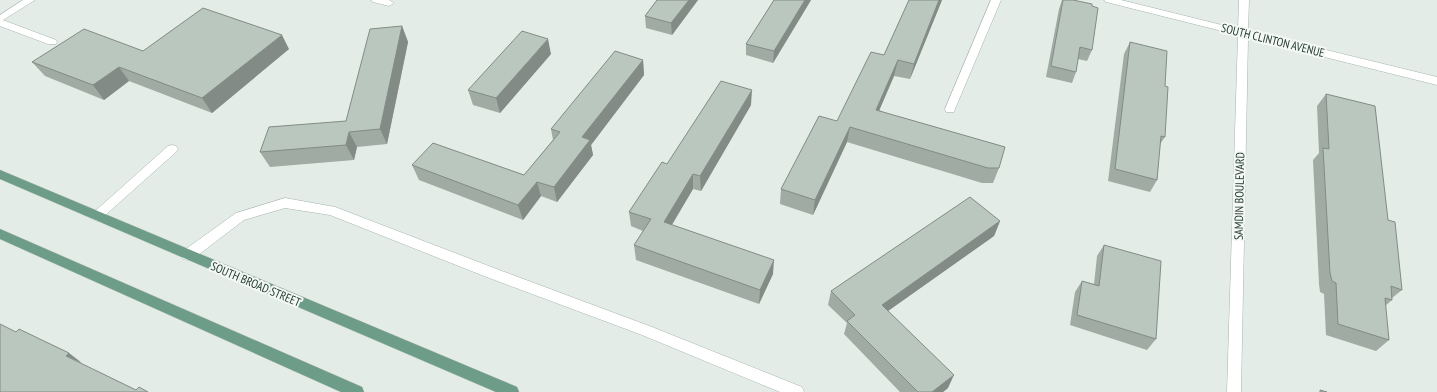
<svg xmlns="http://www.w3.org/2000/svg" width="1437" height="392" font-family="'PT Sans Narrow',sans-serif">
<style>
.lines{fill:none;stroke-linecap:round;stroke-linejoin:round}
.service-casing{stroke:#a7b4ad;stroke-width:1}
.minor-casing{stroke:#a7b4ad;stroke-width:1}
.tertiary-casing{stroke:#a7b4ad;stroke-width:1}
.primary-casing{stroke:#c2c8c6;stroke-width:1}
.service{fill:#fff;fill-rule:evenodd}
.minor{fill:#fff;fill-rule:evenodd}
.tertiary{fill:#fff;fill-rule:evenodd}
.primary{fill:#6d9d88;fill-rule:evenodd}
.wall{fill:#a0aba4}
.shaded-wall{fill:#828b86}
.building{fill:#bac7bf;stroke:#828b86}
.labels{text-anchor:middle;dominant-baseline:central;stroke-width:4;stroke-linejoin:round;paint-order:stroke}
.street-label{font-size:12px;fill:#253c32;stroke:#f4f9f6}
</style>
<rect width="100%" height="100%" fill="#e4ece7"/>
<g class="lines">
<defs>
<g id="service">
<path d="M991 0H1001L955 109 954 112H946L945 109Z"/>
<path d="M0 19 56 40 57 42 56 44H48L0 26Z"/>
<path d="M172 145 176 146 178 149 176 152 101 219 97 221 93 219 91 216 93 213 168 146Z"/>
<path d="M285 198 335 207 494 268 652 327 802 387 804 392H780L642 335 484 276 330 215 285 208 244 220 193 259 188 260 183 259 182 255 183 251 236 213Z"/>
</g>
<g id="minor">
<path d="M371 0H389L394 3 389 6 373 2Z"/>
<path d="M1104 0H1121L1238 29 1239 0H1249L1248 31 1437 77V85L1248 38 1241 392H1227L1238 35 1106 2Z"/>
</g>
<path id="tertiary" d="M23 0H35L0 22V15Z"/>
<g id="primary">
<path d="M0 170 517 387 519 392H496L0 179Z"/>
<path d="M0 229 362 387 364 392H341L0 239Z"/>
</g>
</defs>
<use href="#service" class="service-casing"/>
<use href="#minor" class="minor-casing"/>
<use href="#tertiary" class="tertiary-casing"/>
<use href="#primary" class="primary-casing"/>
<use href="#service" class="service"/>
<use href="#minor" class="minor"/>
<use href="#tertiary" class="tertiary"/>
<use href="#primary" class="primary"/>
</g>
<g class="wall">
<path d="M657 0H698L672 35 646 28 645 16Z"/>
<path d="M774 0H811L773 63 746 55V44Z"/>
<path d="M909 0H942L910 79 894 76 879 110 999 168 993 183H982L847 142 813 215 780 204 781 189 837 121 884 55Z"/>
<path d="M1062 0H1073L1092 6V50L1087 61 1078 59 1076 72 1072 83 1046 77 1059 9Z"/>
<path d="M402 26 408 42 387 144 357 147 354 160 270 167 260 152 346 121Z"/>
<path d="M1130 42 1165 137 1160 144 1157 180 1150 192 1108 181 1124 54Z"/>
<path d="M289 49 212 113 129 81 104 100 45 76 32 62 143 51Z"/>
<path d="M551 54 500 113 473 105 468 90Z"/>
<path d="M643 60 644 75 591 145 593 155 557 202 541 196 523 220 419 180 412 165 524 175 553 140 551 129Z"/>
<path d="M1326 94 1388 220 1402 290 1392 298V300L1385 306 1389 340 1376 351 1326 335 1324 294 1320 292 1319 284 1313 160 1319 153 1317 106Z"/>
<path d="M751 105 701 191 693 189 672 225 773 274 759 304 636 260 634 245 643 231 631 226 629 212 667 164Z"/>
<path d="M1000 221 994 236 888 311 948 388 943 392H900L844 334 847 323 828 305 831 291Z"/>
<path d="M1104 245 1156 339 1147 350 1070 325 1075 292 1082 281 1094 284 1097 256Z"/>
</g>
<g class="shaded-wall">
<path d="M689 0H698L672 35 671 23Z"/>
<path d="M805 0H811L773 63 774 51Z"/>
<path d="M939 0H942L910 79 914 64Z"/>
<path d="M402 26 408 42 387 144 380 129Z"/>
<path d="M282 35 289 49 212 113 202 98Z"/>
<path d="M548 39 551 54 500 113 496 98Z"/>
<path d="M643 60 644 75 591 145 593 155 557 202 554 187 582 137Z"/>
<path d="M898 60 894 76 873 125 876 110Z"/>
<path d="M119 67 129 81 104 100 93 85Z"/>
<path d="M752 90 751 105 701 191 700 176Z"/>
<path d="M850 127 847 142 813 215 815 200Z"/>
<path d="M349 132 357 147 354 160 346 145Z"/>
<path d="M693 174V189L665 236 664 222Z"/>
<path d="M537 182 541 196 523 220 518 205Z"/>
<path d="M1000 221 994 236 878 318 882 305Z"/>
<path d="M774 260 773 274 759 304 760 290Z"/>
<path d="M69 353 82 363 66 356Z"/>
<path d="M954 375 948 388 943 392H932Z"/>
</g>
<g class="building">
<path d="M657 0H689L671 23 645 16Z"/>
<path d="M774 0H805L774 51 746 44Z"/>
<path d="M909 0H939L914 64 898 60 876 110 1005 147 999 168H988L850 127 815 200 781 189 819 116 837 121 871 52 884 55Z"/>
<path d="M1063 0H1073L1092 4V6L1098 8 1092 50 1080 47 1076 72 1051 66Z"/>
<path d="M203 8 282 35 202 98 119 67 93 85 32 62 84 29 143 51Z"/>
<path d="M402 26 380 129 349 132 346 145 260 152 269 127 346 121 370 29Z"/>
<path d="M522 31 548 39 496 98 468 90Z"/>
<path d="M1130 42 1167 51 1165 86 1168 87 1165 137 1161 136 1157 180 1115 169Z"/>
<path d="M615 51 643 60 582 137 590 140 554 187 537 182 518 205 412 165 433 143 524 175 560 132 551 129Z"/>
<path d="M721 81 752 90 700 176 693 174 664 222 774 260 760 290 634 245 651 219 629 212 662 162 667 164Z"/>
<path d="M1326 94 1375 106 1388 220 1395 222 1402 290 1391 286 1392 300 1385 298 1389 340 1338 324 1336 283 1332 281 1330 273 1323 148 1329 149Z"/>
<path d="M970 197 1000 221 882 305 954 375 932 392H918L847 321 855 315 831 291Z"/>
<path d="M1104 245 1161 261 1156 339 1077 315 1082 281 1099 286Z"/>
<path d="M0 324 16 332 19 329 69 353 66 356 136 390 139 387 148 392H0Z"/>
<path d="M1320 390 1327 392H1320Z"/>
</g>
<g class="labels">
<g class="street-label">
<text transform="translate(1273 40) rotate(14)">SOUTH CLINTON AVENUE</text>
<text transform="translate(1239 196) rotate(-89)">SAMDIN BOULEVARD</text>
<text transform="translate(256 284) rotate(23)">SOUTH BROAD STREET</text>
</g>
</g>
</svg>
